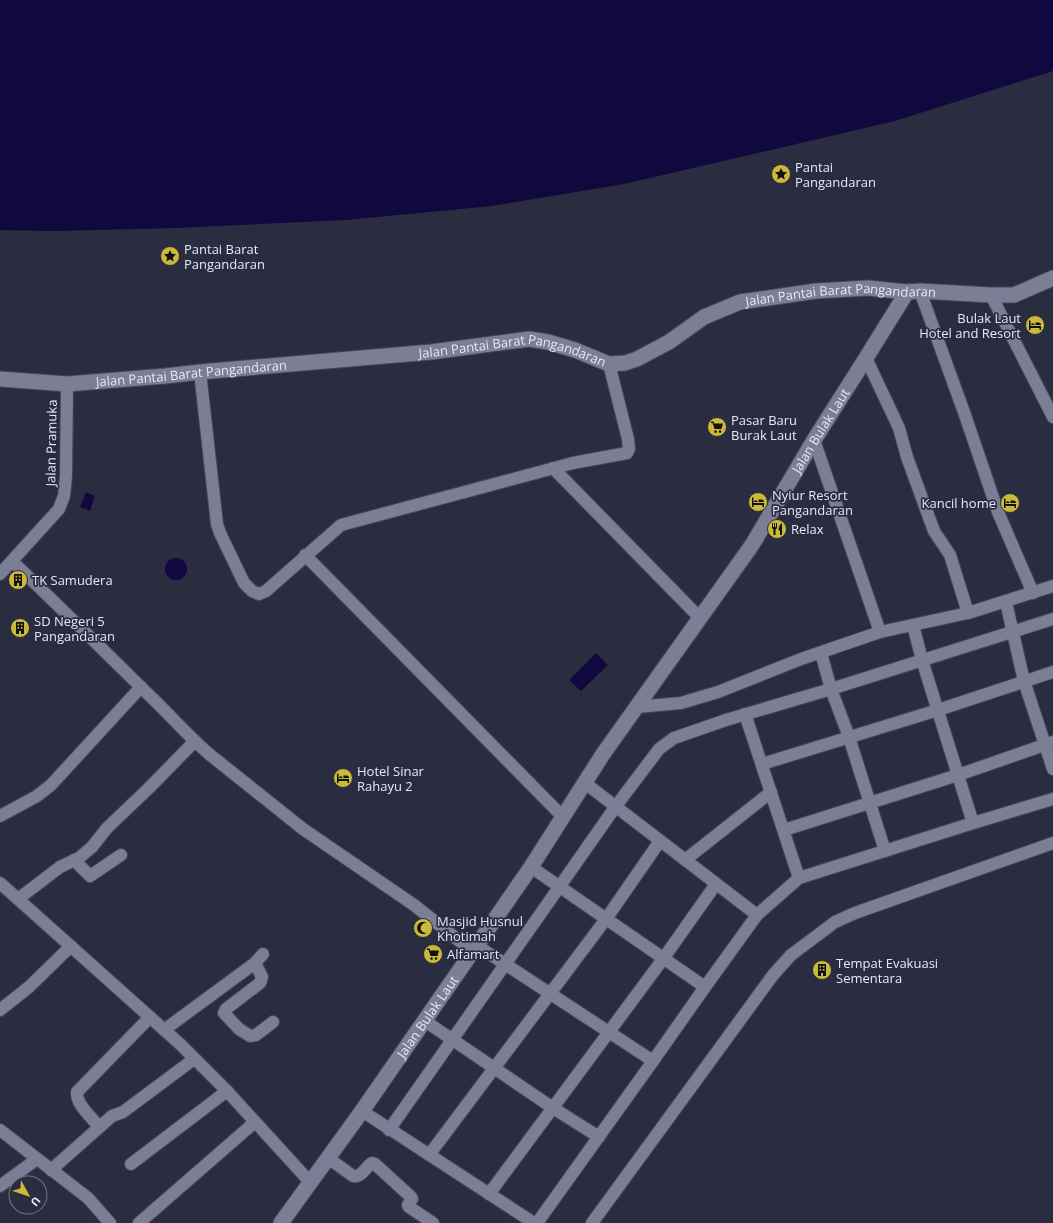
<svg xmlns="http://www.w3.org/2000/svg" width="1053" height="1223" font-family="'Open Sans',sans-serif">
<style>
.water{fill:#110840}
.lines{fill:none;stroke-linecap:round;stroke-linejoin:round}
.minor-casing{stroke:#464757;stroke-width:14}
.tertiary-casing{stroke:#464757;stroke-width:17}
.minor{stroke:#7b7e94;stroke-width:12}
.tertiary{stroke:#7b7e94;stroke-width:15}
.labels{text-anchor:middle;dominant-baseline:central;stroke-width:3.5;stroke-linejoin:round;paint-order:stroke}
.poi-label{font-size:13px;fill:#e6e8f5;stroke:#2a2c3f;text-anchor:start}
.street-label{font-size:13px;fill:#e6e8f5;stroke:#2a2c3f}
</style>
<rect width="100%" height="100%" fill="#2a2c3f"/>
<g class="water">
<path d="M0 0H1053V71L895 121 624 184 492 206 346 220 176 228 56 231 0 230Z"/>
<path d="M86 492 95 496 90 511 80 507Z"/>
<circle cx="176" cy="569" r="11"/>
<path d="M596 653 608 665 581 691 569 680Z"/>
</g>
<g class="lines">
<defs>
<g id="minor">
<path d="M920 291 965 415 998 512 1033 593"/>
<path d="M991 295 1053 417"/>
<path d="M866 358 899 428 907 457 934 531 950 555 968 613"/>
<path d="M200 372 217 524 220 533 244 583 252 591 259 594 266 591 341 525 573 463 627 453 629 449 628 439 609 364"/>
<path d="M814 440 880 632"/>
<path d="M553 468 700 618"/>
<path d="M305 555 563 817"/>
<path d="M13 562C59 606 104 651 150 696 170 715 188 736 209 754L303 829 414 905 472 951"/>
<path d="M0 574 59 509 64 496 66 476 67 384"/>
<path d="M1006 602 1024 681 1053 769"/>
<path d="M913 625 922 660 973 823"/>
<path d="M821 653 831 689 849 737 885 851"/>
<path d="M637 707 681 703 718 692 801 659 880 632 968 613 1053 586"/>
<path d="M745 714 799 878"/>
<path d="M762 764 938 710 1053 672"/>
<path d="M585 783 757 915"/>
<path d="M0 816 37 796 51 785 141 687"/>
<path d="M784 830 958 775 1053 742"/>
<path d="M74 860 90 876 121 855"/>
<path d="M685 860 771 792"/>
<path d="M531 867 705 987"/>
<path d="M0 883 180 1044 227 1091 310 1182"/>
<path d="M18 899 60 867 79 858 92 847 107 828 149 788 194 742"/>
<path d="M476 945 653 1061"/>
<path d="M255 963 262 977 260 983 226 1009 224 1013 239 1029 250 1036 256 1035 273 1022"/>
<path d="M0 1010 29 987 71 946"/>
<path d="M425 1021 553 1108 599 1137"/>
<path d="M164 1030 255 963 263 954"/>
<path d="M362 1111 534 1223"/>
<path d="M99 1127C92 1117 76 1105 77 1092L150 1017"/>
<path d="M0 1130 88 1198 110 1223"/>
<path d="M389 1130 616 806 659 749 674 738 726 720 831 689 1053 619"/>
<path d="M429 1155 606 919 660 841"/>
<path d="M328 1158 353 1176C362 1178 365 1167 372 1163L375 1164 411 1197 412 1199 408 1205 409 1207 433 1223"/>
<path d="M131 1164 227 1091"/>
<path d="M51 1170 112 1116 123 1112 194 1059"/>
<path d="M0 1186 37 1159"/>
<path d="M489 1194 663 959 716 884"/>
<path d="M139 1223 255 1122"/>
<path d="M537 1223 653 1061 705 987 757 915 799 878 973 823 1053 799"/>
<path d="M592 1223 773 975 791 955 835 922 855 913 1053 843"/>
</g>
<g id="tertiary">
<path id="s1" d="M0 379 67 384 165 376 200 372 431 352 529 339 548 342 575 350 609 364 625 363 637 359 669 342 704 317 740 302 816 291 868 288 907 292 920 291 991 295H1014L1053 278"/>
<path id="s2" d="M281 1223 362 1111 531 867 603 754 752 545 814 440 866 358 907 292"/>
</g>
</defs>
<use href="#minor" class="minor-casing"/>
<use href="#tertiary" class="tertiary-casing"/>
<use href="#minor" class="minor"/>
<use href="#tertiary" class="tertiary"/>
</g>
<defs>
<symbol id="sight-disc" viewBox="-11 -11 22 22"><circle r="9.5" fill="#cdb938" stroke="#2a2c3f"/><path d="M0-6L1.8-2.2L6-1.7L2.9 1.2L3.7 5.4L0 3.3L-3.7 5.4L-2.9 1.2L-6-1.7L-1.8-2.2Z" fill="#111"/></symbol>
<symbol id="hotel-disc" viewBox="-11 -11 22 22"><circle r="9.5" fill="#cdb938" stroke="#2a2c3f"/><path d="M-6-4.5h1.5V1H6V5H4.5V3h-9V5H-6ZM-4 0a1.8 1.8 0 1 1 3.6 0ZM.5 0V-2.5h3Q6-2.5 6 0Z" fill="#111"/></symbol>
<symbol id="supermarket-disc" viewBox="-11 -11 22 22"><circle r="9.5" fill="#cdb938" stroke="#2a2c3f"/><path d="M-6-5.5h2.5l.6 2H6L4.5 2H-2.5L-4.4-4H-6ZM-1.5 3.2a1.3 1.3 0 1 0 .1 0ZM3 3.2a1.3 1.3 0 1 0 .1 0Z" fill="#111"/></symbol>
<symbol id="restaurant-disc" viewBox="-11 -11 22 22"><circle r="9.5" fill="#cdb938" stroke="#2a2c3f"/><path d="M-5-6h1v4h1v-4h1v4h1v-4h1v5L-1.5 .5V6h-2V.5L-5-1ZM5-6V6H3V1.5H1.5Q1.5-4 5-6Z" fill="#111"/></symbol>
<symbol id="building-disc" viewBox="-11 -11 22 22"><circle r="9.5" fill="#cdb938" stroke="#2a2c3f"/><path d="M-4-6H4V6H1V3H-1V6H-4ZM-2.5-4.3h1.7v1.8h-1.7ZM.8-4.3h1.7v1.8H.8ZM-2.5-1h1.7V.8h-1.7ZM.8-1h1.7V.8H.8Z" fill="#111"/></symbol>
<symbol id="mosque-disc" viewBox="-11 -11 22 22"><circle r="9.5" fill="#cdb938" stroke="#2a2c3f"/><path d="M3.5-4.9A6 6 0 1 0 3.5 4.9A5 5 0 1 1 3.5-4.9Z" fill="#111"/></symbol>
</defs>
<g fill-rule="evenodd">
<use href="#sight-disc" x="770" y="163" width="22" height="22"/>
<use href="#sight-disc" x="159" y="245" width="22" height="22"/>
<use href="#hotel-disc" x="1024" y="314" width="22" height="22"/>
<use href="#supermarket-disc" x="706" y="416" width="22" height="22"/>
<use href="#hotel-disc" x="747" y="491" width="22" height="22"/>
<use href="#hotel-disc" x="999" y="492" width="22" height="22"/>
<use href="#restaurant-disc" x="766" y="518" width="22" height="22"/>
<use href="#building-disc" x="7" y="569" width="22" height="22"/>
<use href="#building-disc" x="9" y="617" width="22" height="22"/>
<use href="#hotel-disc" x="332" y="767" width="22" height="22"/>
<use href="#mosque-disc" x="412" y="917" width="22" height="22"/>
<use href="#supermarket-disc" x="422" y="943" width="22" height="22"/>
<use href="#building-disc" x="811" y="959" width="22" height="22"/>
</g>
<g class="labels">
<g class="poi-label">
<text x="795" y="167">Pantai<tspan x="795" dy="15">Pangandaran</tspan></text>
<text x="184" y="249">Pantai Barat<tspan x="184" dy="15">Pangandaran</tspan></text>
<text x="1021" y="318" text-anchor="end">Bulak Laut<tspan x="1021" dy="15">Hotel and Resort</tspan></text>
<text x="731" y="420">Pasar Baru<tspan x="731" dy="15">Burak Laut</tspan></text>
<text x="772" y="495">Nyiur Resort<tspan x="772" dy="15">Pangandaran</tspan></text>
<text x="996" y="503" text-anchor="end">Kancil home</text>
<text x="791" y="529">Relax</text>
<text x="32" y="580">TK Samudera</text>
<text x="34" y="621">SD Negeri 5<tspan x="34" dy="15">Pangandaran</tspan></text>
<text x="357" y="771">Hotel Sinar<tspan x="357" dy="15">Rahayu 2</tspan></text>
<text x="437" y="921">Masjid Husnul<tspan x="437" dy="15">Khotimah</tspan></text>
<text x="447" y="954">Alfamart</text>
<text x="836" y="963">Tempat Evakuasi<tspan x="836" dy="15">Sementara</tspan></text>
</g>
<g class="street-label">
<text stroke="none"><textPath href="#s1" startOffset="864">Jalan Pantai Barat Pangandaran</textPath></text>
<text stroke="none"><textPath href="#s1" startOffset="516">Jalan Pantai Barat Pangandaran</textPath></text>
<text stroke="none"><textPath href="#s1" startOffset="192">Jalan Pantai Barat Pangandaran</textPath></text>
<text stroke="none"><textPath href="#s2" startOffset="959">Jalan Bulak Laut</textPath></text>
<text transform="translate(51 443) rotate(-89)">Jalan Pramuka</text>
<text stroke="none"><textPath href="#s2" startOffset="253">Jalan Bulak Laut</textPath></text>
</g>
</g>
<g transform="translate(28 1195) rotate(130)"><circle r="19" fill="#2a2c3f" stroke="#757788"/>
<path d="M0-3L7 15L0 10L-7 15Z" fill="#cdb938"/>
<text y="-6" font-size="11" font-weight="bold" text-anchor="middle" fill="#e6e8f5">U</text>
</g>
</svg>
